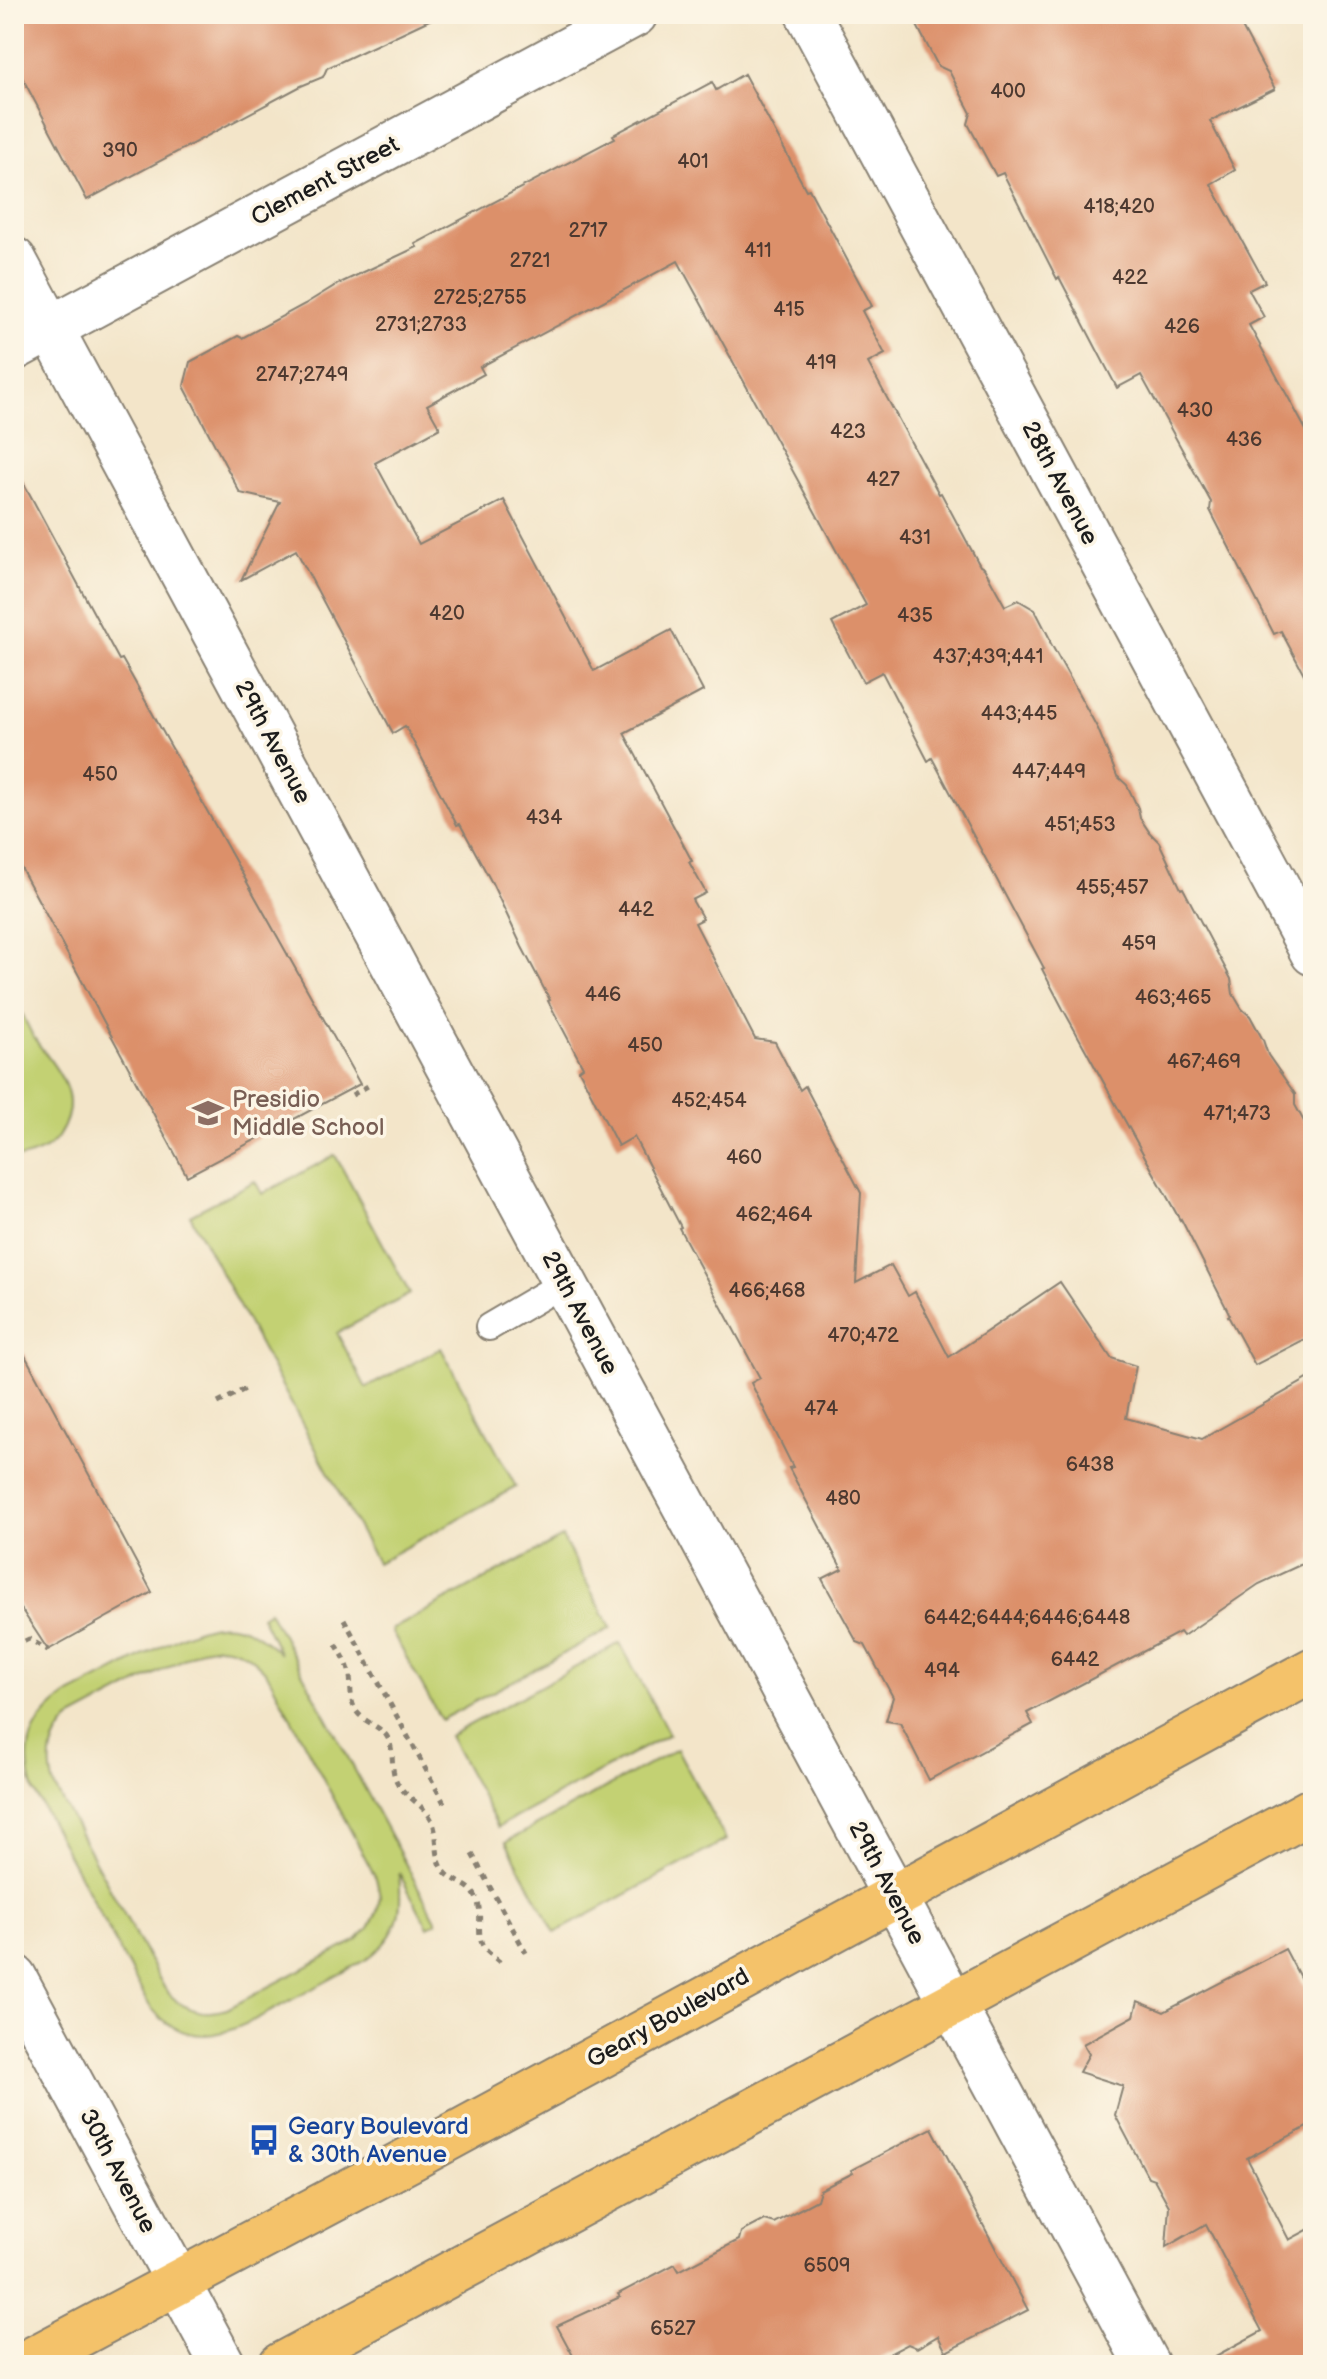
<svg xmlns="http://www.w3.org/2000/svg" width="1327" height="2379" font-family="'Balsamiq Sans',sans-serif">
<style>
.green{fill:#c3d173;stroke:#707648;stroke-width:2;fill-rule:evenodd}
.building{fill:#dc906a}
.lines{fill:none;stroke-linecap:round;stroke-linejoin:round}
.service-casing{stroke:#888072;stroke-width:30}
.minor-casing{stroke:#888072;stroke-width:48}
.primary-casing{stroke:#888072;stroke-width:48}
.path{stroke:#888072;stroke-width:5;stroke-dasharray:6 6;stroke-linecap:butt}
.service{stroke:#fff;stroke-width:26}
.minor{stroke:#fff;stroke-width:44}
.primary{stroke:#f4c26a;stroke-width:44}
.labels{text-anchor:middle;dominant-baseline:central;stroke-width:7;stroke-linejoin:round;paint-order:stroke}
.number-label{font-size:20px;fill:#4c3930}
.street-label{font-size:24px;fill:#1c1c1c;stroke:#fcf5e5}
.education-label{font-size:24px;fill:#785e54;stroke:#fcf5e5;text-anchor:start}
.transit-label{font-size:24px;fill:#164399;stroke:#fcf5e5;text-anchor:start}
</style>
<rect width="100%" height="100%" fill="#fcf5e5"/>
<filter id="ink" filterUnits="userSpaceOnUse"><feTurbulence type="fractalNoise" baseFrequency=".0125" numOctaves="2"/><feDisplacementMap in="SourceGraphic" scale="16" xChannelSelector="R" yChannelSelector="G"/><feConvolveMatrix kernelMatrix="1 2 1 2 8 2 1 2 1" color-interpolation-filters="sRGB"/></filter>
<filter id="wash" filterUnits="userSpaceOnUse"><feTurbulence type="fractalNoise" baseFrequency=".006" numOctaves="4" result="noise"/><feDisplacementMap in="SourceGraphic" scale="32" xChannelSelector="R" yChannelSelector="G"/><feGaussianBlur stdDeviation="1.8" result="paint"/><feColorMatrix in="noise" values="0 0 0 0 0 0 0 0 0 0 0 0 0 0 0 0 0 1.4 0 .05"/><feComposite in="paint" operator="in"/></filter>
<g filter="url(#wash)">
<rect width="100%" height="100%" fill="#f3e5c9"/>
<g class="green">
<path d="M14 996C20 1009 26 1023 33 1036 45 1055 68 1078 69 1102 70 1115 65 1126 58 1137 49 1150 29 1158 14 1158Z"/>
<path d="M335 1155 410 1294 337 1333 366 1388 441 1348 516 1487 377 1563 190 1215 255 1181 262 1194Z"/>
<path d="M562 1537 611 1628 441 1720 391 1630Z"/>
<path d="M269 1611 437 1922 428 1927 399 1873C403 1912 400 1934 367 1959 342 1973 317 1987 291 2000 243 2026 193 2061 149 2005L34 1791C20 1749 31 1721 66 1696 94 1682 121 1667 148 1653 200 1626 232 1605 280 1654L261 1616ZM218 1646C240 1647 252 1657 267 1673L376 1878 380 1896 377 1912 369 1928 357 1940 227 2009C202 2017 181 2009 165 1989L54 1786C47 1760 50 1739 70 1719L202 1649Z"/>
<path d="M620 1643 669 1734 498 1827 449 1736Z"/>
<path d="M677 1749 726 1840 555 1933 506 1842Z"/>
</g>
<g id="blocks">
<g class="building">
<path d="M14 14H442L327 68 323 77 301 86 87 200 14 62Z"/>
<path d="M911 14H1235L1275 89 1210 121 1235 170 1211 184 1265 282 1249 290 1264 317 1249 325 1313 443V691L1281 631 1274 634 1210 510 1211 502 1141 375 1117 388 1059 277 1057 279 1003 173 996 176 968 124 971 113 949 71 938 66Z"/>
<path d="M744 74 806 190 809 189 872 306 862 311 885 354 868 363 939 494 941 493 980 566 984 568 1005 606 1018 600 1035 610 1050 639V642L1098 729 1117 776 1127 785 1138 808 1140 818 1150 833 1159 842 1181 889 1183 888 1231 979 1233 994 1242 1009 1250 1016 1263 1040 1268 1055 1295 1094V1105L1313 1138V1335L1255 1365 1228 1316 1230 1315 1181 1219 1180 1220 1063 1009 1042 969 1044 968 932 758 928 761 882 672 863 682 832 623 866 605 678 261 480 367 484 374 427 405 440 428 375 463 419 544 504 500 594 671 671 630 703 691 624 733 692 861 689 862 706 893 692 900 703 919 695 923 755 1039 775 1042 800 1090 805 1086 861 1193 856 1283 891 1265 908 1296 915 1292 949 1357 1060 1282 1111 1358 1136 1366 1126 1418 1202 1439 1313 1376V1559L1259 1584 1183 1636 1180 1632 1027 1713 1033 1724 929 1780 900 1723 886 1721 893 1697 865 1645 857 1642 822 1579 842 1569 789 1468 793 1467 751 1383 760 1378 679 1228 681 1227 634 1137 618 1146 579 1070 583 1067 548 1001 550 1000 522 947 492 883 460 824 457 825 405 726 393 733 296 550 241 580 280 502 240 493 184 386 190 362 238 336 242 338 305 304 336 285 417 247 415 244 615 138 613 135 712 82 716 90Z"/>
<path d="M14 465 119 660 122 659 360 1084 187 1176 14 855Z"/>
<path d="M14 1335 152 1592 48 1650 14 1598Z"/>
<path d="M1285 1949 1313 2002V2124L1247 2158 1289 2240 1313 2227V2365H1199L1262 2331 1206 2224 1166 2247 1169 2206 1154 2179 1148 2177 1115 2115 1123 2086 1079 2072 1089 2054 1083 2044 1134 2016 1138 2001 1164 2012Z"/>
<path d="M932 2128 1028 2310 946 2352 938 2336 917 2348 908 2344 868 2365H578L557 2326 620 2297 618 2294 675 2264 679 2271 739 2240 741 2232 764 2220 774 2223 817 2200 820 2190 853 2173 851 2170Z"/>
</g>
</g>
</g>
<g filter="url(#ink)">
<use href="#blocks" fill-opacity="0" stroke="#888072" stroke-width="2"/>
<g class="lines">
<defs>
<path id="service" d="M489 1327 564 1283"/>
<g id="minor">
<path d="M808 14 1313 953"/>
<path d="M14 260 1147 2365"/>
<path d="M14 348 635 14"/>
<path d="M14 1977 223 2365"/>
</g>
<g id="primary">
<path d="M22 2365 412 2158 1313 1670"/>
<path d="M281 2365 1313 1810"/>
</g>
</defs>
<use href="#service" class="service-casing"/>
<use href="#minor" class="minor-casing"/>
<use href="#primary" class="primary-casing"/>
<g class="path">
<path d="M352 1095 368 1086"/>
<path d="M218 1403 249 1387"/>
<path d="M344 1619 444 1803"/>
<path d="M336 1644C341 1653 347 1661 349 1671 352 1683 349 1696 354 1707 360 1721 377 1724 386 1735 396 1749 389 1768 397 1782 404 1796 421 1803 430 1817 440 1833 433 1853 443 1869 449 1880 464 1882 472 1891 487 1909 473 1934 485 1949 490 1955 498 1960 503 1965"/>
<path d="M14 1646 29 1639 48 1650"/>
<path d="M472 1854 526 1953"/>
</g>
<use href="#service" class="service"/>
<use href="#minor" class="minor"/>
<use href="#primary" class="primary"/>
</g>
</g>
<defs>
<symbol id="school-bare" viewBox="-9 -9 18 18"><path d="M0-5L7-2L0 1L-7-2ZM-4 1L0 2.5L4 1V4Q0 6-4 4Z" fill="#8d6e63" stroke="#fcf5e5" stroke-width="2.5" paint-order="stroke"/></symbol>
<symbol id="bus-bare" viewBox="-9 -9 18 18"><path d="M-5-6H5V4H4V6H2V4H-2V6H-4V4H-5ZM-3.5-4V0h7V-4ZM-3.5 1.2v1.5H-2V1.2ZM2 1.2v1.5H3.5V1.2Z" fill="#1a4fb4" stroke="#fcf5e5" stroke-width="2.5" paint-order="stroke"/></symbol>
</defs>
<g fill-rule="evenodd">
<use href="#school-bare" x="186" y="1091" width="44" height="44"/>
<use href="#bus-bare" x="242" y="2118" width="44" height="44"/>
</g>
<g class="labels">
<g class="number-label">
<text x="1008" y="92">400</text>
<text x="120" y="151">390</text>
<text x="693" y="162">401</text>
<text x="1119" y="207">418;420</text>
<text x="588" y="231">2717</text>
<text x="758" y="251">411</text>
<text x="530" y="261">2721</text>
<text x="1130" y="278">422</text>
<text x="480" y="298">2725;2755</text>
<text x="789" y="310">415</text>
<text x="421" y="325">2731;2733</text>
<text x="1182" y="327">426</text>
<text x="821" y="363">419</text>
<text x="302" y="375">2747;2749</text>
<text x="1195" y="411">430</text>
<text x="848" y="432">423</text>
<text x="1244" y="440">436</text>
<text x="883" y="480">427</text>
<text x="915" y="538">431</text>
<text x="447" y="614">420</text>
<text x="915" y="616">435</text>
<text x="988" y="657">437;439;441</text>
<text x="1019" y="714">443;445</text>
<text x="1049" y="772">447;449</text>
<text x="100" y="775">450</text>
<text x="544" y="818">434</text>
<text x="1080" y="825">451;453</text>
<text x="1112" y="888">455;457</text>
<text x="636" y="910">442</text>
<text x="1139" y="944">459</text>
<text x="603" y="995">446</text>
<text x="1173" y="998">463;465</text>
<text x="645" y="1046">450</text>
<text x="1204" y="1062">467;469</text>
<text x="709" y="1101">452;454</text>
<text x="1237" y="1114">471;473</text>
<text x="744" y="1158">460</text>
<text x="774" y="1215">462;464</text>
<text x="767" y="1291">466;468</text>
<text x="863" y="1336">470;472</text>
<text x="821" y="1409">474</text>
<text x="1090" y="1465">6438</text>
<text x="843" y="1499">480</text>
<text x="1027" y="1618">6442;6444;6446;6448</text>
<text x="1075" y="1660">6442</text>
<text x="942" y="1671">494</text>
<text x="827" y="2266">6509</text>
<text x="673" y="2329">6527</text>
</g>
<g class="street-label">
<text transform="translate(325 181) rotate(-28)">Clement Street</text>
<text transform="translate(1060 483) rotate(62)">28th Avenue</text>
<text transform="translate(273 742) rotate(62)">29th Avenue</text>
<text transform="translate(580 1313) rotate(62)">29th Avenue</text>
<text transform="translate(887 1883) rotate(62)">29th Avenue</text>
<text transform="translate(668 2018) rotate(-29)">Geary Boulevard</text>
<text transform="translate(118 2171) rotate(62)">30th Avenue</text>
</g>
<g class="education-label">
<text x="232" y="1099">Presidio<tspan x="232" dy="28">Middle School</tspan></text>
</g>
<g class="transit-label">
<text x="288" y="2126">Geary Boulevard<tspan x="288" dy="28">&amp; 30th Avenue</tspan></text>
</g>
</g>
<rect width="1327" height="2379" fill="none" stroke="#fcf5e5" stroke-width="48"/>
</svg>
